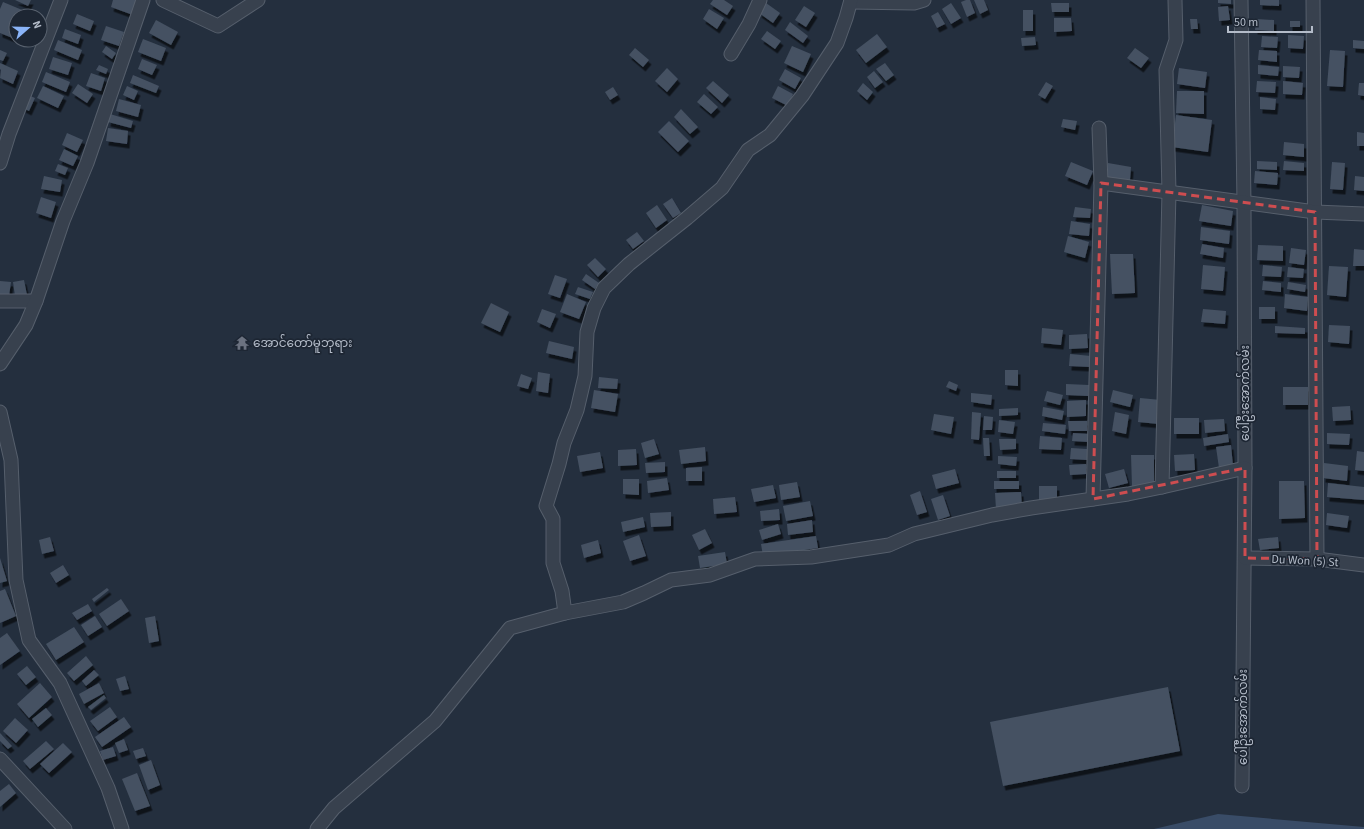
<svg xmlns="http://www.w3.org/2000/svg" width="1364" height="829" font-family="'Source Sans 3','Noto Sans Myanmar',sans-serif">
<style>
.water{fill:#394c67}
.building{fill:#455162;filter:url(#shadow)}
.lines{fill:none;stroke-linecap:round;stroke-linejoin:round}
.street-casing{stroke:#565f6c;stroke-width:15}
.street{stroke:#38414e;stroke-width:13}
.marked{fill:none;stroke:#ce4d50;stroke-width:3;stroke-dasharray:8 5;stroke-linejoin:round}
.labels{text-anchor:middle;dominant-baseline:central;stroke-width:3.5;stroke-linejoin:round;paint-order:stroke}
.poi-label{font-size:12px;fill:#b4bcc9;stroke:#1d2633;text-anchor:start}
.street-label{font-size:12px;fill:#b4bcc9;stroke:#1d2633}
</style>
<defs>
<filter id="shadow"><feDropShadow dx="2.5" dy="4.5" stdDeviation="0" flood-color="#0009"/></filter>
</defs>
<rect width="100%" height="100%" fill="#242f3e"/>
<path class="water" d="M1218 814 1364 827V829H1154Z"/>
<g class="building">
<path d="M15 0H31L28 6Z"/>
<path d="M113 0H139L133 15 111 7Z"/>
<path d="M713 0H724L733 6 727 15 710 4Z"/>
<path d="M966 0H970L975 13 967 17 961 2Z"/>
<path d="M974 0H984L988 10 980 14Z"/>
<path d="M1218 0H1231V4L1218 3Z"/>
<path d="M1260 0H1279V6L1260 5Z"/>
<path d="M3 2 27 12 25 16H16V37L15 39 0 33V9Z"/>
<path d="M766 3 780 13 773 23 759 13Z"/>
<path d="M951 3 961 18 951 24 942 9Z"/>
<path d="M1051 3H1069V12H1052Z"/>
<path d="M804 6 815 13 806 27 795 20Z"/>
<path d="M1228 6 1230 20 1219 21 1218 7Z"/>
<path d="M709 9 724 18 717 29 703 19Z"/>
<rect x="1023" y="10" width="10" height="21"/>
<path d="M938 12 945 24 937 28 931 16Z"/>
<path d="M77 14 94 21 90 31 73 24Z"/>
<path d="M1054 18H1071L1072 31 1054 32Z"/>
<path d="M1190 19H1197L1198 29H1191Z"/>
<path d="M1256 19 1274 20V31L1255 30Z"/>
<path d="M156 20 178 32 171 45 149 33Z"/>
<rect x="1290" y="21" width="10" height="6"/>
<path d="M790 22 808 36 803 43 785 30Z"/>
<path d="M106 26 124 32 119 46 101 40Z"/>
<path d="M65 29 81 35 78 44 62 38Z"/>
<path d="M767 31 781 41 775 49 761 39Z"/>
<path d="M877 34 887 47 866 63 856 50Z"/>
<path d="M1288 35 1304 36 1303 49 1288 48Z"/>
<path d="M1262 36 1278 37 1277 48 1261 47Z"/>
<path d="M1035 37 1036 45 1022 46 1021 38Z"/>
<path d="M143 39 166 48 161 61 138 52Z"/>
<path d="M58 40 82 50 78 60 54 50Z"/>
<path d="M1353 40 1364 41V49L1353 48Z"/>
<path d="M106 46 116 53 112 59 102 52Z"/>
<path d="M792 46 811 54 803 72 784 63Z"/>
<path d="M635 48 649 60 643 67 629 55Z"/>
<path d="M1135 48 1149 58 1141 68 1127 58Z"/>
<path d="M0 50 7 53 3 61 0 60Z"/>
<path d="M1259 50 1277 51V62L1258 60Z"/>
<path d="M1330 50 1345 51 1343 87 1327 86Z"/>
<path d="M53 57 72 63 68 75 49 69Z"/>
<path d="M142 59 157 65 152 75 138 69Z"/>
<path d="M0 63 18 71 13 84 0 78 1 70 0 69Z"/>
<path d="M885 63 894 75 886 81 876 69Z"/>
<path d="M99 65 108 69 106 74 96 70Z"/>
<path d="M1258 65 1279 67 1278 76 1258 74Z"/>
<path d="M1283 66 1300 67 1299 78 1283 77Z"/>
<path d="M667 68 678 79 667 92 655 81Z"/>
<path d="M1179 68 1207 72 1205 88 1177 84Z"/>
<path d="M785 69 801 78 795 89 779 80Z"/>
<path d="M874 71 883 82 875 88 867 77Z"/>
<path d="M46 72 70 82 66 92 42 82Z"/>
<path d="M91 73 105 78 101 91 86 86Z"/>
<path d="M133 75 159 86 156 93 130 83Z"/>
<path d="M713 81 729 95 722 103 706 88Z"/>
<path d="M1257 81 1276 82 1275 93 1256 92Z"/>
<path d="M1283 81 1303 83 1302 95 1283 94Z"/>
<path d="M1046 82 1053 86 1045 99 1038 95Z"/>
<path d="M863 83 873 92 867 100 857 91Z"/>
<path d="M1359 83H1364V96L1358 95Z"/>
<path d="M78 84 93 94 87 103 72 93Z"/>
<path d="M43 86 64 96 58 108 37 98Z"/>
<path d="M127 86 138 91 134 100 123 95Z"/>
<path d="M778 86 793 94 788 106 772 98Z"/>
<path d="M613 87 618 95 610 100 605 92Z"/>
<path d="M1177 91H1204V114L1176 113Z"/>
<path d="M704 94 718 107 711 114 697 102Z"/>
<path d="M28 95 35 98 29 111 23 108Z"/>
<path d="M1260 97 1276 99 1275 110 1260 109Z"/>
<path d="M119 99 141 105 138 117 116 111Z"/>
<path d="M681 109 698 127 690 134 674 117Z"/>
<path d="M110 114 133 121 131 128 108 122Z"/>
<path d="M1176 115 1212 120 1208 152 1172 147Z"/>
<path d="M1063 119 1077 121 1075 130 1061 127Z"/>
<path d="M669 121 689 141 678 152 658 132Z"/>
<path d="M108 128 128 131 127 144 106 141Z"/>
<path d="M1357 132 1364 133V146H1357Z"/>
<path d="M67 133 83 140 77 152 62 145Z"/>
<path d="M1284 142 1304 144V157L1283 155Z"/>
<path d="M64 149 78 156 73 166 59 160Z"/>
<path d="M1257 161 1277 162V170L1257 169Z"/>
<path d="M1284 161 1304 163V171L1283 170Z"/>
<path d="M1071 162 1093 171 1087 185 1065 176Z"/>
<path d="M1332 162 1345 163 1343 190 1330 189Z"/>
<path d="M1108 163 1131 167 1130 180 1107 177Z"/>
<path d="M58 164 68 168 65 175 55 171Z"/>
<path d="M1255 171 1278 173 1277 185 1254 183Z"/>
<path d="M44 176 62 180 60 192 41 189Z"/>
<path d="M1355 176 1364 177V191L1354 190Z"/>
<path d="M41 197 56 202 51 218 36 213Z"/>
<path d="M672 198 681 213 673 218 663 204Z"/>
<path d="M657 205 667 220 656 228 646 213Z"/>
<path d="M1202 205 1233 211 1231 226 1199 221Z"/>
<path d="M1075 207 1091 209 1090 218 1073 217Z"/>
<path d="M1071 221 1090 224 1089 236 1069 234Z"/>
<path d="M1201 227 1230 231 1229 244 1200 240Z"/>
<path d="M637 232 644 241 633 249 626 240Z"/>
<path d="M1068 236 1089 242 1085 258 1064 252Z"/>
<path d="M1202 244 1224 248 1223 258 1200 254Z"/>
<path d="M1258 245 1283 246V261L1257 260Z"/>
<path d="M1291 248 1306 250 1304 265 1289 263Z"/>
<path d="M1354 249 1364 250V266H1353Z"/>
<path d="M1110 254H1133L1135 293 1112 294Z"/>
<path d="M595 258 606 269 598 277 587 265Z"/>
<path d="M1203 265 1225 267 1223 291 1201 289Z"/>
<path d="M1263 265 1282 267 1281 277 1262 276Z"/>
<path d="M1329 266 1348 267 1346 297 1327 295Z"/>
<path d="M1288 267 1304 269 1303 278 1287 277Z"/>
<path d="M586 274 599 283 595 289 582 280Z"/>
<path d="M555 275 567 279 560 298 548 294Z"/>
<path d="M24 280 27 295 15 296 13 282Z"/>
<path d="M0 281 11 282 9 296 0 295Z"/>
<path d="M1263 281 1281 283V292L1262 290Z"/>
<path d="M1288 282 1306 285 1305 292 1287 289Z"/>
<path d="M578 287 593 292 590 299 575 294Z"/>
<path d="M567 294 586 302 579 319 560 312Z"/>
<path d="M1285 294 1308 297 1307 311 1284 308Z"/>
<path d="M491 303 509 312 500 332 481 323Z"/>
<rect x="1259" y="307" width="16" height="12"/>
<path d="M542 309 556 314 550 328 537 322Z"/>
<path d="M1203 309 1226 311 1225 324 1201 322Z"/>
<path d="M1329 325 1350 326 1349 344 1328 342Z"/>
<path d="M1275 326 1305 328V334L1275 333Z"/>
<path d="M1042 328 1063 330 1061 345 1041 343Z"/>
<path d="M1087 334 1088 348 1069 349V335Z"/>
<path d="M549 341 574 347 572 359 546 353Z"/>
<path d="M1070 354 1091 356 1090 367 1069 366Z"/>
<path d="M1005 370H1018V386L1005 385Z"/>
<path d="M538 372 550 374 548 393 536 391Z"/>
<path d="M521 374 532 378 528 389 517 386Z"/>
<path d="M599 377 618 379 617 389 598 388Z"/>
<path d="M949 381 958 385 956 391 946 387Z"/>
<path d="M1066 384 1089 385 1088 396 1066 395Z"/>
<rect x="1283" y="387" width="25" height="18"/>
<path d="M594 390 618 394 615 412 591 408Z"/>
<path d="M1113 390 1133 395 1130 407 1110 402Z"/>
<path d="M1047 391 1063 395 1060 405 1044 401Z"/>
<path d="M971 393 992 395 991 405 971 402Z"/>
<path d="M1140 398 1161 400 1159 424 1138 422Z"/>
<path d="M1086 400V416L1067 417V401Z"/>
<path d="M1350 406 1351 420 1333 421 1332 407Z"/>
<path d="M1043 407 1064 411 1062 420 1042 416Z"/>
<path d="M1018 408V415L999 416V409Z"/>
<path d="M972 412 981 413 979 440 971 439Z"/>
<path d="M1115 412 1129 415 1126 434 1112 431Z"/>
<path d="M934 414 954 417 951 434 931 430Z"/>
<path d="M984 416 993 417 992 430H983Z"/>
<rect x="1174" y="418" width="25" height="16"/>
<path d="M1224 419 1225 431 1205 433 1204 420Z"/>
<path d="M999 420 1015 422 1013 434 998 432Z"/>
<path d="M1068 421H1087V431H1069Z"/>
<path d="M1043 423 1066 425 1065 434 1042 431Z"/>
<path d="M1073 433 1090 434 1089 442 1072 441Z"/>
<path d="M1327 433 1350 434 1349 445 1327 444Z"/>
<path d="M1228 434 1229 442 1204 446 1203 438Z"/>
<path d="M1040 436 1062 438 1061 450 1039 449Z"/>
<path d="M983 438H989L990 456H984Z"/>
<path d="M654 439 659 454 645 458 641 443Z"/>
<path d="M999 439H1016V449L1000 450Z"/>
<path d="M1231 445 1233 466 1219 468 1216 447Z"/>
<path d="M705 447 706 461 681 464 679 450Z"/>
<path d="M1071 448 1087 449V460L1070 459Z"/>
<path d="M636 449 637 465 618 466V450Z"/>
<path d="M1357 451 1364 452V471L1355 470Z"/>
<path d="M600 452 603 468 580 472 577 456Z"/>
<path d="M1194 454 1195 470 1175 471 1174 455Z"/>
<path d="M1131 455H1154V487H1132Z"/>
<path d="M998 456 1017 457 1016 466 998 464Z"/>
<path d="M665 462V472L646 473 645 463Z"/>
<path d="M1324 463 1348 466 1347 481 1323 478Z"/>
<path d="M1086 464V474L1070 475 1069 465Z"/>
<path d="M702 467V481H686V468Z"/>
<path d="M955 469 959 483 936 489 932 475Z"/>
<path d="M1124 469 1128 483 1109 488 1105 474Z"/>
<rect x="997" y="471" width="19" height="7"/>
<path d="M667 478 669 490 648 493 647 481Z"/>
<path d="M623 479H639V495L623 494Z"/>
<rect x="994" y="481" width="25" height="8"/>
<path d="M1279 481H1304L1305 518 1279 519Z"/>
<path d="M797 482 800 497 781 500 779 485Z"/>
<path d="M1328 483 1364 487V500L1327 497Z"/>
<path d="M773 485 776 498 754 502 751 489Z"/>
<path d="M1039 486H1057V501L1039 500Z"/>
<path d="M920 491 927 512 917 515 910 495Z"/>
<path d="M1021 492 1022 508 996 509 995 493Z"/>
<path d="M943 495 950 516 938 520 931 499Z"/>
<path d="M735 497 737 512 714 514 713 499Z"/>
<path d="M810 501 813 516 786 521 783 506Z"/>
<path d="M779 509 780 520 761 521 760 511Z"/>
<path d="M671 512V526L651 527 650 513Z"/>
<path d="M1327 513 1349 516 1347 528 1326 525Z"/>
<path d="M643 517 645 527 623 532 621 522Z"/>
<path d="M812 520 813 532 788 535 787 524Z"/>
<path d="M778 524 781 534 762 540 759 530Z"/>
<path d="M705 529 712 543 699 550 692 535Z"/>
<path d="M639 535 646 556 630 561 623 541Z"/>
<path d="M816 536 818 548 763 556 761 544Z"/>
<path d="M50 537 54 551 42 554 39 540Z"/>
<path d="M1278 537 1279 548 1260 550 1258 539Z"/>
<path d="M598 540 601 553 584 558 581 545Z"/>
<path d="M725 552 727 564 700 568 698 556Z"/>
<path d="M0 558 7 581 0 583Z"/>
<path d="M63 565 69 575 56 583 50 573Z"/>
<path d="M107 588 109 590 94 602 92 599Z"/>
<path d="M5 589 16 616 0 623V591Z"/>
<path d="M121 599 129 611 107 626 99 614Z"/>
<path d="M88 604 92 611 77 620 72 613Z"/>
<path d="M95 616 102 627 88 636 81 625Z"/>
<path d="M155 616 159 641 149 643 145 618Z"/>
<path d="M74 627 84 642 56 660 46 644Z"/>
<path d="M7 633 20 651 0 665V638Z"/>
<path d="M86 656 93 665 74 681 67 673Z"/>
<path d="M27 666 36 677 26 685 17 674Z"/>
<path d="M94 670 99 675 86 686 82 681Z"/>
<path d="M125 676 129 689 120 691 116 679Z"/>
<path d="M40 683 52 697 29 718 17 704Z"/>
<path d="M99 683 104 693 84 704 79 694Z"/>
<path d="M1168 687 1180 751 1003 786 990 722Z"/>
<path d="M104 695 106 698 91 710 88 707Z"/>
<path d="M110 707 117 717 98 731 90 721Z"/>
<path d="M46 708 52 715 38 727 32 719Z"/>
<path d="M124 717 131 727 102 747 95 737Z"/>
<path d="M15 718 28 730 16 743 3 731Z"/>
<path d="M0 733 12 746 8 749 0 741Z"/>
<path d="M124 739 128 750 119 753 115 743Z"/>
<path d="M46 741 54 749 30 769 23 761Z"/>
<path d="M63 743 72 752 49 773 40 764Z"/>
<path d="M113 747 116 756 103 760 100 751Z"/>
<path d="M143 748 146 756 136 759 133 751Z"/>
<path d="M151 760 160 785 148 790 139 765Z"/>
<path d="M137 773 150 806 135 811 122 779Z"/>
<path d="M9 784 16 793 0 807V791Z"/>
</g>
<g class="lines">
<defs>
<g id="street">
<path d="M163 0 218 26 258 0"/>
<path d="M1241 0 1244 203 1245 468 1242 786"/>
<path d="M1313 0 1317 559"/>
<path d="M851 2 914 3 924 0"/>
<path d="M731 54 749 24 760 0"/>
<path d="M0 163 9 134 61 0"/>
<path d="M1101 183 1315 212 1364 214"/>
<path d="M0 301H36"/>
<path d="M0 364 26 325 36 301 63 221 87 163 143 0"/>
<path d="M0 412 11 460 16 580 29 640 60 683 108 788 122 829"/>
<path d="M1162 487 1169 192 1166 70 1176 40 1175 0"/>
<path d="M1093 499 1101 183 1099 128"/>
<path d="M1245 558 1317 559 1364 565"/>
<path d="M565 613 623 602 644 593 671 580 710 575 755 559 811 557 889 545 914 534 992 515 1031 508 1128 494 1162 487 1245 468"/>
<path d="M0 759 65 829"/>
<path d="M317 829 334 808 435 721 510 628 565 613 562 591 553 563V519L546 506 559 464 564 443 577 410 585 376 587 332 594 308 604 288 629 264 687 218 722 188 748 150 770 135 802 96 837 43 846 18 851 0"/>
</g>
</defs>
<use href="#street" class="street-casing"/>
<use href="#street" class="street"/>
</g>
<path class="marked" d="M1101 183 1315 212 1317 559 1245 558V468L1093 499Z"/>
<defs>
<symbol id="temple-bare" viewBox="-9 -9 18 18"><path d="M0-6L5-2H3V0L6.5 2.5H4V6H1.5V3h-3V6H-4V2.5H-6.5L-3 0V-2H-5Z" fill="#6b7280" stroke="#1d2633" stroke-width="2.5" paint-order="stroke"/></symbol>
</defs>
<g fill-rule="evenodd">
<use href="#temple-bare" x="232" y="333" width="20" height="20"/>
</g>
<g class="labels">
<g class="poi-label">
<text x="253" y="343">အောင်တော်မူဘုရား</text>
</g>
<g class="street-label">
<text transform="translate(1245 393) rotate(-90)">ပေါ်ဦးအောက်လမ်း</text>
<text transform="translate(1305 561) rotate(3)">Du Won (5) St</text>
<text transform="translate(1243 717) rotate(-90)">ပေါ်ဦးအောက်လမ်း</text>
</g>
</g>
<g transform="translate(28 28) rotate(70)"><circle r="19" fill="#1d2633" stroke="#59626f"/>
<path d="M0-3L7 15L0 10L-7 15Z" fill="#8ab4f8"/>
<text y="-6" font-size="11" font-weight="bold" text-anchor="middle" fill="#b4bcc9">N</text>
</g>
<path d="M1228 26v6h84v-6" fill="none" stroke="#b4bcc9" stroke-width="2"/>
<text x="1234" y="26" font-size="12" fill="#b4bcc9" stroke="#1d2633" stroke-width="3" paint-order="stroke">50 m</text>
</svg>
